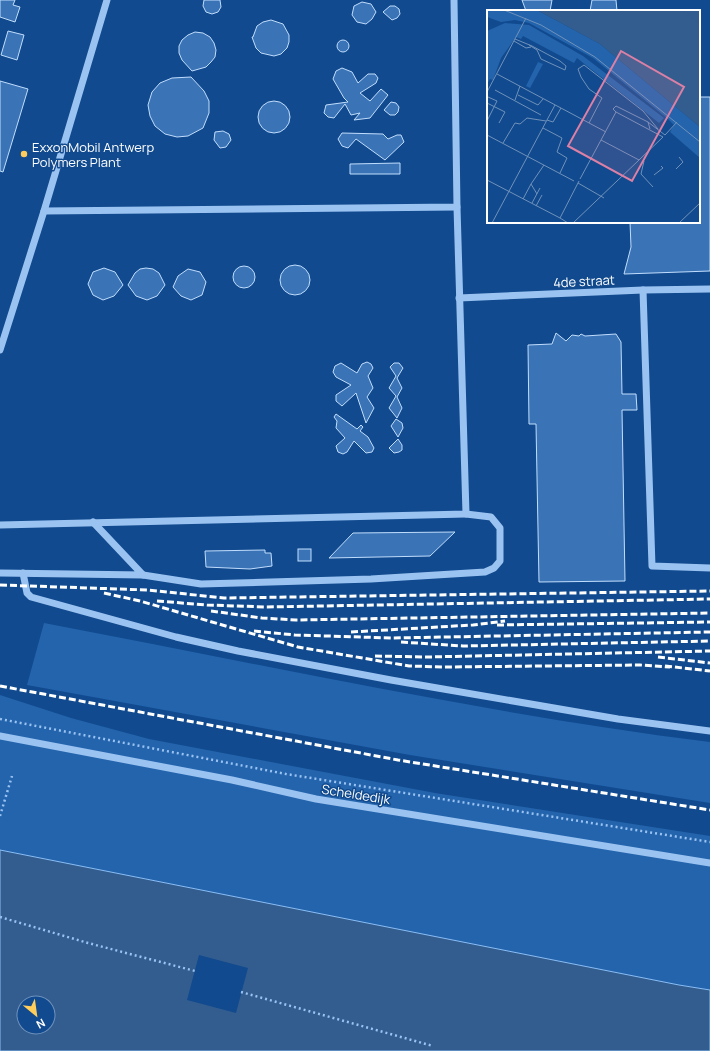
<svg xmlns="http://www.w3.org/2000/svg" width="710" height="1051" font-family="Manrope,sans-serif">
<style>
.green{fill:#2364ad}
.water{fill:#335d8f;stroke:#8bbef5;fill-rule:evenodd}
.pier{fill:#114a8e}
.building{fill:#3a74b7;stroke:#c1ddfd}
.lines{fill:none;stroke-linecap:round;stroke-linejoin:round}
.path{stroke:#9ac3f2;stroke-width:2.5;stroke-dasharray:2 3;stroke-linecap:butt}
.minor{stroke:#9ac3f2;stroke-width:7}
.rail{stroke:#fff;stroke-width:3;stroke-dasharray:7 3;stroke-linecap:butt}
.poi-dot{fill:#ffcd5b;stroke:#114a8e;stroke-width:1.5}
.labels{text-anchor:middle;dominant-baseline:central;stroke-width:3;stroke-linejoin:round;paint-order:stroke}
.poi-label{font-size:13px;fill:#fff;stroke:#114a8e;text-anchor:start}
.street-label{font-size:13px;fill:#fff;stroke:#114a8e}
.inset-river{fill:none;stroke:#335d8f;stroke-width:2}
.inset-road{fill:none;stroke:#7092bb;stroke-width:1}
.view{fill:#dd80a5;fill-opacity:0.15;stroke:#dd80a5;stroke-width:2}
.inset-edge{fill:none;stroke:#fff;stroke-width:2}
</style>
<rect width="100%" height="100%" fill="#114a8e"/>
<g class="green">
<path d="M44 623C265 665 486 714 710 742V803L410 755 27 685Z"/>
<path d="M0 695 71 718 149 739 435 793 710 836V990L679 985 0 850Z"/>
</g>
<path class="water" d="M0 850 679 985 710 990V1051H0ZM24 1003H48V1027H24Z"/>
<path class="pier" d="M199 955 248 968 236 1013 187 1000Z"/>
<g class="building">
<path d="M0 0H15L13 5 20 7 15 22 0 17Z"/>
<path d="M204 0H220L221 7 218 12 212 14 206 12 203 6Z"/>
<path d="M522 0H552L550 11H526Z"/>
<path d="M592 0H616L617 11H590Z"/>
<path d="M362 2 371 4 376 12 372 19 366 24 357 22 352 15 354 6Z"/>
<path d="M390 6H395L399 9 400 14 397 18 392 20 383 12Z"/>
<path d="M271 20 283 24 289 35V42L287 48 281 54 274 56 261 53 256 48 252 37H253L257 26 263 22Z"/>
<path d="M8 31 24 35 17 60 1 55Z"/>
<path d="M195 32 203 33 210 37 214 43 216 50 215 57 211 62 206 67 192 71 182 60 179 53V46L182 40 188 35Z"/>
<circle cx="343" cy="46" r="6"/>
<path d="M342 68 352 72 358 83 368 74H375L378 78 376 83 360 93 370 101 381 89 388 95 370 118 354 120 360 113 351 115 345 104 334 118 328 117 324 113 326 105 348 102 344 98 333 79 336 71Z"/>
<path d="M191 77 204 91 209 101V113L203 128 188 136 177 137 165 134 155 126 150 116 148 105 152 92 160 83 172 78Z"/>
<path d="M0 81 28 89 3 172 0 171Z"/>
<path d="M699 97H710V271L624 274 631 247 630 222H699Z"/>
<circle cx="274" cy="117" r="16"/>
<path d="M391 102 396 103 399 107 398 112 395 115H390L384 110Z"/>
<path d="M223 131 229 134 231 140 226 147 220 148 214 140 215 132Z"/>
<path d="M342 133 383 134 388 139 397 135H401L404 142 385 160 356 139 348 148 342 146 338 139Z"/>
<path d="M400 163V174H350V164Z"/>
<circle cx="295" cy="280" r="15"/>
<circle cx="244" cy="277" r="11"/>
<path d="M104 268 115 272 123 285 114 296 103 300 93 295 88 284 93 272Z"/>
<path d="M146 268 153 269 159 273 165 285 157 296 147 300 136 296 128 285 135 273 140 269Z"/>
<path d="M188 269 200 272 206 282 202 295 191 300 181 296 173 287 178 276Z"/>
<path d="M556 333 566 341 572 335 579 336 581 334 585 336 616 334 621 342 622 394H636L637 410H622L625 581 539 582 536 424H529L528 345 552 344Z"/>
<path d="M367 362 371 364 373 368 368 376 373 388 367 397 374 408 366 423 356 393 342 406 336 401V395L351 385 336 377 333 372 335 366 341 363 357 373 362 364Z"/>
<path d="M394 363H399L403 368 397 378 402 388 397 397 402 408 397 418 389 408 396 396 389 388 396 376 390 367Z"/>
<path d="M336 414 357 429 361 425 363 427 360 431 368 437 374 448 372 452 366 453 354 441 347 452 343 454 338 452 336 446 345 438 336 428 337 421 334 417Z"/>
<path d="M396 419 402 423 403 428 398 437 391 426Z"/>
<path d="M398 439 402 445V450L399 452 394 453 389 448Z"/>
<path d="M455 532 430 556 329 558 353 533Z"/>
<rect x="298" y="549" width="13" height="12"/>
<path d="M265 550V553H271L272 566 250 569 206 567 205 551Z"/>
</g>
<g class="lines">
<g class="path">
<path d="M0 719 286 774 710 842"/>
<path d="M0 816 12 776"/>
<path d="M0 917 88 943 195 971"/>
<path d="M241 992 433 1046"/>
</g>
<g class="minor">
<path d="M107 0 44 211 457 207 454 0"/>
<path d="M643 290 652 566 710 568"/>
<path d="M459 298 643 290 710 289"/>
<path d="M0 350 44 211"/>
<path d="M0 525 466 514 457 207"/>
<path d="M0 573 143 575 93 522"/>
<path d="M23 573 27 593 31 597 176 637 238 651 391 680 618 719 710 731"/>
<path d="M143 575 201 584 371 579 485 572 494 568 500 561V528L491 517 466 514"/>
<path d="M0 736 232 780 316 799 710 863"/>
</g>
<g class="rail">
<path d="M0 585 148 590 224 598 710 591"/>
<path d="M104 593 140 601 298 647 409 666 444 667 640 665 670 667"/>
<path d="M157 601 207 605 266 607 710 599"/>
<path d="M211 611 262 618 296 620 710 613"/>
<path d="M497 625 710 622"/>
<path d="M254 631 295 635 391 638 710 632"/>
<path d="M351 632 473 625 505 621"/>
<path d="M401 642 463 646 710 641"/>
<path d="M375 656 427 657 710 651"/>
<path d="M658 657 710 663"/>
<path d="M665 666 710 671"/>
<path d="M0 686 398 760 710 810"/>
</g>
</g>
<circle class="poi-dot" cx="24" cy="154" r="4"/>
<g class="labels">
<g class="poi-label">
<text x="32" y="147">ExxonMobil Antwerp<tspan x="32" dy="15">Polymers Plant</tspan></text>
</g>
<g class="street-label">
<text transform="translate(584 281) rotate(-3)">4de straat</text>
<text transform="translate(356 794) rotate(9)">Scheldedijk</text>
</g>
</g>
<g transform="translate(487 10)">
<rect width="213" height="213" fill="#114a8e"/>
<path d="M0 0H50L113 34 213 117V148L183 122 187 115 181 109 106 48 42 13 28 10 14 12 0 7ZM18 13 42 15 96 46 177 108 172 113 90 48 87 53 36 26 34 29 29 27 14 48 6 70 3 69 0 74V21ZM51 52 56 54 43 78 39 76Z" fill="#2364ad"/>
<path d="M50 0H213V117L113 34Z" fill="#335d8f"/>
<path class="inset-river" d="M195 0 213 13"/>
<path class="inset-road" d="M17 0 54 15 108 47 213 132M28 29 45 36 73 51 79 56 78 60 54 49 50 40 42 35M27 31 39 38 44 37M10 64 119 122M8 80 54 105M0 82 39 8M31 85 51 95 56 89M28 90 33 76M0 93 18 102 12 113M129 102 126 99 129 96 161 112M60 110 66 112 74 98M0 111 10 91 1 87M102 113 115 88 102 79 94 67 91 59 97 55 156 101 171 119M56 118 75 128 70 142 80 148 73 163M163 119 161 112 178 125M0 125 87 171M178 125 190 112M114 130 129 102 176 127 152 150M16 133 28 113 33 114 40 108 59 111M157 151 154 164 166 177M189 159 196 152 192 147M167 165 176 158 174 156M0 170 73 208M91 173 117 188M50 184 44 174 57 155M36 189 44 174M45 193 53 178M49 196 55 185M5 213 68 95M81 213 73 208 92 171M86 213 152 150 114 130 93 169M192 213 213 193"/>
<path class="view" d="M134 41 197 77 145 171 81 136Z"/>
<rect width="213" height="213" class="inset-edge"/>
</g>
<g transform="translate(36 1015) rotate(151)"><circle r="19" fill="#114a8e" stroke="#7092bb"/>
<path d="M0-3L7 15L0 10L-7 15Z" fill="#ffcd5b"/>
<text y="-6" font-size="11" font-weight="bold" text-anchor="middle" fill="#ffffff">N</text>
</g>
</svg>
